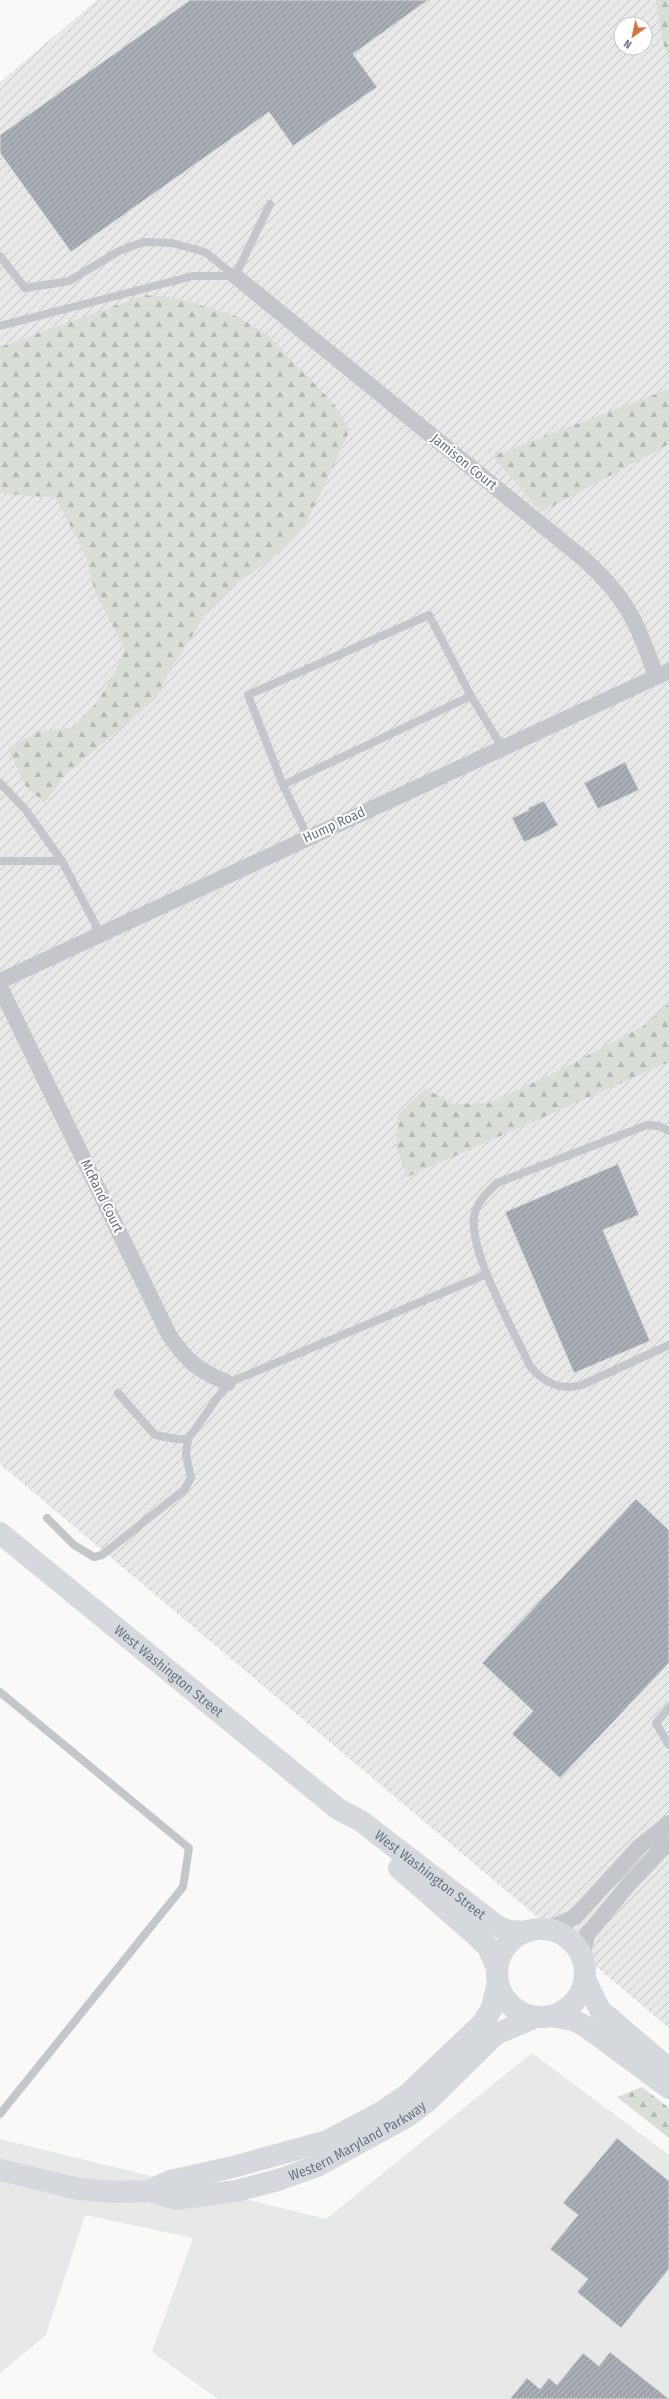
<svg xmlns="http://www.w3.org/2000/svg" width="669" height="2399" font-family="'Fira Sans Condensed',sans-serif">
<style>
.built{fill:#e7e8e8}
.industrial{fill:url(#industrial-furrows);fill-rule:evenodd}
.forest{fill:url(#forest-firs)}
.building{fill:url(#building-hatch);stroke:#dbdbda}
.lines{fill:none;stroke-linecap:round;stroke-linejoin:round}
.lane{stroke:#c3c6ca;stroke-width:8}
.street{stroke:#c3c6ca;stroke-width:16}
.secondary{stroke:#d5d9dd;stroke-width:22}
.labels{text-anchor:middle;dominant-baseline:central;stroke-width:4;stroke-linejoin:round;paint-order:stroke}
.street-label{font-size:14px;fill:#6b7686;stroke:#fff}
</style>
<defs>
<pattern id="industrial-furrows" width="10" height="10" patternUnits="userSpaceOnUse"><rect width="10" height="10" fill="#e7e8e8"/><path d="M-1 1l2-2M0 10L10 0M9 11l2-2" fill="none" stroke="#bfc1c2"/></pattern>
<pattern id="forest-firs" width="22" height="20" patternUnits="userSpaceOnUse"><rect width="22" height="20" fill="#d9ded7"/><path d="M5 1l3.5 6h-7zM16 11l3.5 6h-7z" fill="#b4b9b4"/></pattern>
<pattern id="building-hatch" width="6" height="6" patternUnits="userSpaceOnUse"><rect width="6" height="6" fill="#a9aeb6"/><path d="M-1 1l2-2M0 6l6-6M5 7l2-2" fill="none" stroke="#8e929a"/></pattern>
</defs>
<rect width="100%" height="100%" fill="#f9f9f8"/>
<path class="built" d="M532 2053 669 2155V2399H218L152 2352 193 2238 85 2215 46 2335 0 2373V2139L326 2219Z"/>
<path class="industrial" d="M97 0H669V2028L0 1464V82ZM621 24H645V48H621Z"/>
<g class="forest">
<path d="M656 0H669V59L662 39Z"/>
<path d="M145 295 177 298 238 317 267 334 333 403 350 430 305 526 282 551 229 589 207 613 171 668 156 698 65 775 44 803 25 785 8 748 37 732 71 728 94 706 112 678 125 650 94 589 86 556 56 498 0 493V347Z"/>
<path d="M669 389V444L542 512 492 456Z"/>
<path d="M669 1003V1062L407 1177 396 1145 399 1113 425 1089 454 1104 489 1103 552 1074 647 1024Z"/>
<path d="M642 2087 669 2108V2138L617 2097Z"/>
</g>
<g class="building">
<path d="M190 0H428L353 54 377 87 293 146 269 112 71 252 0 153V135Z"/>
<path d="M625 762 639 790 598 809 584 783Z"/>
<path d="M544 801 558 825 541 835 524 842 512 818 529 810 528 808Z"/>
<path d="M618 1164 639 1215 603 1230 650 1341 574 1373 505 1212Z"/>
<path d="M636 1499 669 1530V1663L560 1778 512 1734 533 1711 482 1663Z"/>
<path d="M617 2138 669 2181V2269L621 2328 577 2292 588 2279 550 2249 578 2215 563 2203Z"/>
<path d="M610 2352 669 2399H510L527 2378 540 2389 549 2378 557 2385 583 2353 599 2366Z"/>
</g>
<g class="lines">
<g class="lane">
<path d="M0 256 25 288 69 281 119 251 143 242 172 243 205 252 235 276"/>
<path d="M235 276 270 204"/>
<path d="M0 326 193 276H235"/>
<path d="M0 783 25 809 62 861 100 933"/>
<path d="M283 785 248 695 429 615 471 696"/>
<path d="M308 837 283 785 471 696 502 747"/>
<path d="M0 861H62"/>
<path d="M669 1131 659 1126 647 1125 497 1183C488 1192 479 1200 475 1212 465 1246 515 1333 530 1366 544 1383 560 1391 582 1385L669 1345"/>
<path d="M118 1393 155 1435 176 1439H188"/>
<path d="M47 1518 74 1545 94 1557 102 1555 184 1490 191 1478 186 1455 188 1439 228 1383 487 1274"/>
<path d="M0 1692 189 1848 183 1887 0 2114"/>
<path d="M669 1708 656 1723 669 1745"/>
</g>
<g class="street">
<path d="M235 276 585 560C628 599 637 623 656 676"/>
<path d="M0 981 669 671"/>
<path d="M0 987 169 1335C188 1362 197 1370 228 1383"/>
<path d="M546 1930 575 1917 639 1847 669 1823"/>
<path d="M582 1958 587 1935 628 1885 669 1842"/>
</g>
<g class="secondary">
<path id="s1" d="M0 1533 338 1809 361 1821 497 1926 509 1931 526 1932"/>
<path d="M399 1868 472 1932 488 1947 497 1968"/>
<circle cx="541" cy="1973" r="44"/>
<path d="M585 1979 600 2010 669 2069"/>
<path d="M550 2016 573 2020 585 2026 669 2088"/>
<path id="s2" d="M0 2170 79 2189 112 2192 149 2191 176 2199 236 2191 278 2180 317 2166 408 2116 429 2100 496 2034 536 2017"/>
<path d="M149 2191 170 2181 233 2167 327 2141 380 2113 408 2094 483 2023 492 2008 498 1982"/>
</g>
</g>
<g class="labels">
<g class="street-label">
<text transform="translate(464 462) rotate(39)">Jamison Court</text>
<text transform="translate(334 825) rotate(-25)">Hump Road</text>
<text transform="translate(102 1196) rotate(64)">McRand Court</text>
<text stroke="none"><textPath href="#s1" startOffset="218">West Washington Street</textPath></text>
<text stroke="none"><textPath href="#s1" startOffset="550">West Washington Street</textPath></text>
<text stroke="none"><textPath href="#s2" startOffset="372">Western Maryland Parkway</textPath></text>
</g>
</g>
<g transform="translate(633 36) rotate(213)"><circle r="19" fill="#ffffff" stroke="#c4c8cf"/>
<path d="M0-3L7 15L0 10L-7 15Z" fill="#d4753d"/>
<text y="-6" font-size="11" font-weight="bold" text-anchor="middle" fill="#6b7686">N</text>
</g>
</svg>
